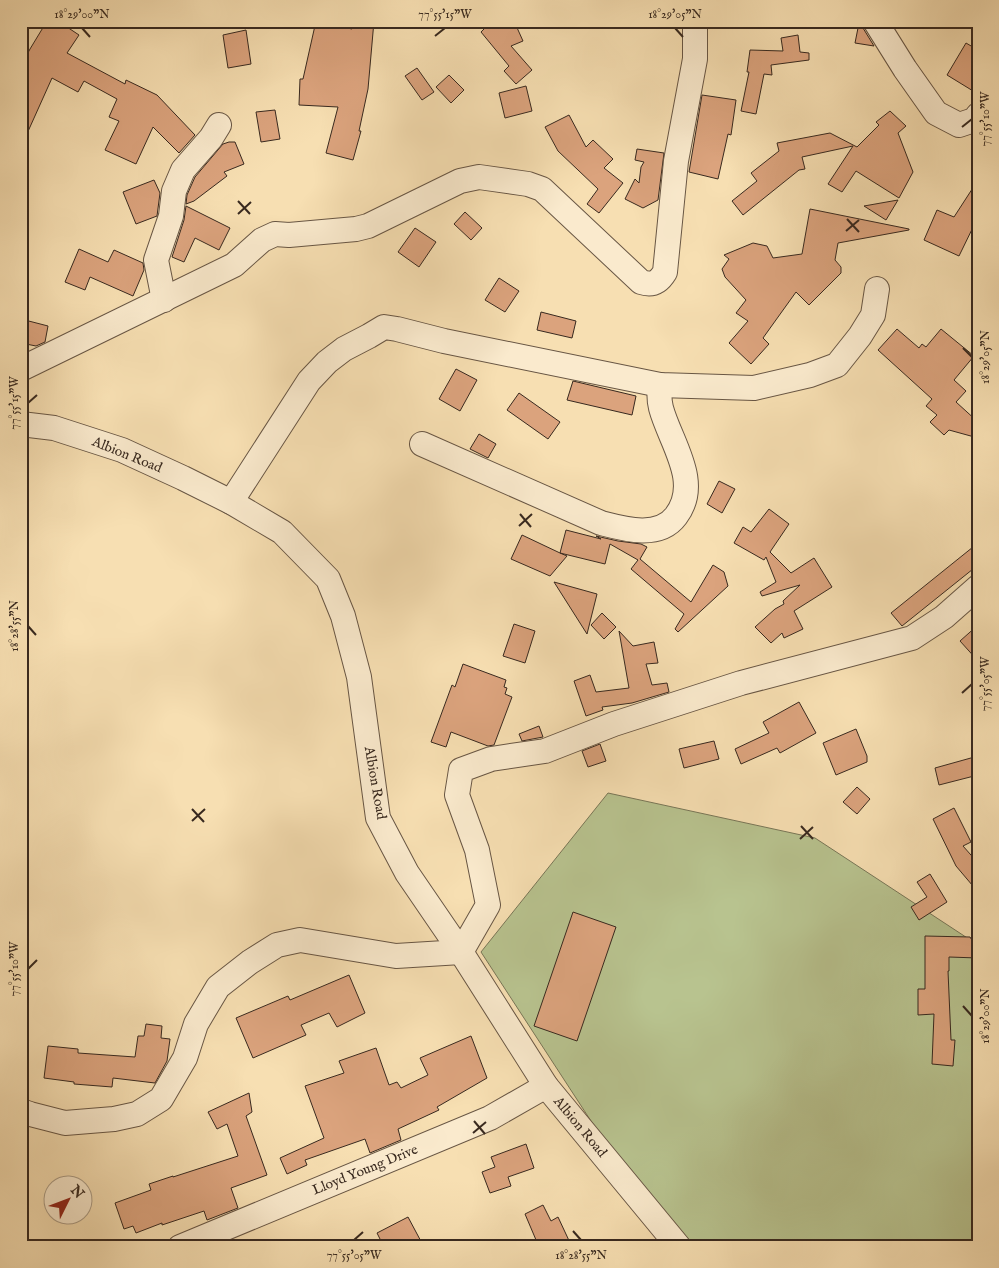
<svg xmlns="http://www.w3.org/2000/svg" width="999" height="1268" font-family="'IM FELL English',serif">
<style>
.green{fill:#b8c38f;stroke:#787657}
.building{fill:#dba37d;stroke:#38291f}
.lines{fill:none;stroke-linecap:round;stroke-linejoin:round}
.minor-casing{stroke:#685644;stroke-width:26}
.minor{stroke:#faeacd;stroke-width:24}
.ticks{fill:none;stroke:#38291f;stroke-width:2}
.labels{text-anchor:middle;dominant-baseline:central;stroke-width:5;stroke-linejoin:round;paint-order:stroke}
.street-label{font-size:14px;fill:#38291f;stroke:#faeacd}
.neatline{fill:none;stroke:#38291f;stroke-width:2}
.ticks-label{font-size:12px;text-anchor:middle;fill:#38291f}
</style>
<rect width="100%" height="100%" fill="#f7dfb2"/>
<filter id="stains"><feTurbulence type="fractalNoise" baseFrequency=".004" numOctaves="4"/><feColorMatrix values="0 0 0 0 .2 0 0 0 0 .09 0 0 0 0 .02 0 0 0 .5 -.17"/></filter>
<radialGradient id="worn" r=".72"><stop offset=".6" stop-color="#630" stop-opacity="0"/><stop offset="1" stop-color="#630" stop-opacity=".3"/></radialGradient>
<path class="green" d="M608 793 815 838 978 945V1247H673L481 952Z"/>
<g class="building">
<path d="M47 21H58L79 35 67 53 125 84 126 80 157 95 195 135 179 153 153 127 136 164 105 150 119 121 109 117 117 99 84 81 78 92 52 78 21 147V66L30 49Z"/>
<path d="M316 21 352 29 349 21H374L368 89 359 131H361L353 160 326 153 338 107 299 105 300 79H303Z"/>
<path d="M496 21H514L523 41 511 46 532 70 516 84 504 71 509 66 481 32 488 25Z"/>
<path d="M858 28H863L874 46 855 43Z"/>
<path d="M246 30 251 64 228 68 223 35Z"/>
<path d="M798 35 800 52 809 53V60L771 65 772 75 764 74 756 114 741 111 749 72H747L750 50 783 51 781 38Z"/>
<path d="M966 43 978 50V94L947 75Z"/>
<path d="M417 68 434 92 422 100 405 76Z"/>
<path d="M449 75 464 90 451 103 436 87Z"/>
<path d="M526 86 532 111 505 118 499 93Z"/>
<path d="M702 95 736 100 731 135 728 134 718 179 689 172Z"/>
<path d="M275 110 280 139 261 142 256 112Z"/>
<path d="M890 111 906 126 898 133 913 172 899 198 856 171 842 192 828 184 853 146 802 157 805 169 799 170 743 215 732 201 757 181 751 173 779 151 777 143 830 133 857 147 879 125 876 122Z"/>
<path d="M569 115 586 147 593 140 613 159 604 168 623 183 599 213 587 204 598 189 558 151 545 127Z"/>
<path d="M229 142H235L244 164 224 172 227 176 194 201 186 204 187 195 195 177 223 144Z"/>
<path d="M637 149 664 153 658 200 643 208 625 199 635 179 639 183 641 167 644 162 635 160Z"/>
<path d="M154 180 160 193 157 216 136 224 123 192Z"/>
<path d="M978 180V217L959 256 924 240 937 210 954 217Z"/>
<path d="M898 200 886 220 864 206Z"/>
<path d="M186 206 230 228 219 250 195 238 184 262 172 257 184 220Z"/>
<path d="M810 209 909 229V230L838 243 835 260 841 267V273L809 305 796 292 763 338 769 344 751 364 729 343 748 321 736 313 746 300 725 277 722 269 729 259 724 255 753 243 767 246 773 258 802 254Z"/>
<path d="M465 212 482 228 471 240 454 224Z"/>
<path d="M415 228 436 242 419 267 398 252Z"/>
<path d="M79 249 108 262 114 250 143 263 144 270 133 296 90 277 85 290 65 282Z"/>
<path d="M499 278 519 291 505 312 485 300Z"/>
<path d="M541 312 576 321 572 338 537 330Z"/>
<path d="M21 319 48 326 45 342 36 346 21 343Z"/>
<path d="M897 329 919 348 922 344 926 347 941 329 974 356 954 380 966 391 956 402 978 422V438L949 430 944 435 930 422 937 415 926 406 932 399 878 350Z"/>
<path d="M456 369 477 380 460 411 439 399Z"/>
<path d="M573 381 636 396 632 415 567 400Z"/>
<path d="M519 393 560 422 548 439 507 410Z"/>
<path d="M479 434 496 444 488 458 470 449Z"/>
<path d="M719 481 735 489 722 513 707 504Z"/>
<path d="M769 509 789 524 770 552 791 573 814 558 832 587 794 611 803 629 784 638 782 633 771 643 755 627 775 609 784 604 783 601 800 585 762 596 760 592 776 582 766 557 764 560 734 543 743 527 751 532Z"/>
<path d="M566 530 601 539 596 536 618 541 641 544 647 547 640 559 691 602 713 565 724 572 728 586 678 632 675 629 684 614 631 569 638 560 610 544 605 564 560 553 567 556 550 576 511 559 522 535 560 553Z"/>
<path d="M978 543V565L902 626 891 613Z"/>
<path d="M554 582 597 594 587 634Z"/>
<path d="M602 613 616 627 604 639 591 625Z"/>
<path d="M514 624 535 631 525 663 503 656Z"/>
<path d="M978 625V661L960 641Z"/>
<path d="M619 631 633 646 654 642 658 663 646 664 652 685 667 683 669 692 632 703 602 707 603 710 586 716 574 681 590 675 596 692 629 688Z"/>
<path d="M463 664 506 680 504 687 507 688 505 694 512 697 494 745 488 746 451 732 446 747 431 742 452 685 455 687Z"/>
<path d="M799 702 816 733 780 753 777 748 741 764 735 749 769 733 763 722Z"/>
<path d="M539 726 543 737 522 741 519 734Z"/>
<path d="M856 729 867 756V762L836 775 823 743Z"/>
<path d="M714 741 719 759 684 768 679 749Z"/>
<path d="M600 744 606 761 588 767 582 751Z"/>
<path d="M978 756V775L939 785 935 768Z"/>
<path d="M857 787 870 799 857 814 843 802Z"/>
<path d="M954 808 971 842 963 846 978 863V892L956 866 933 819Z"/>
<path d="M930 874 947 902 919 920 911 907 927 897 917 882Z"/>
<path d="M573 912 616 927 577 1041 534 1026Z"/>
<path d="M925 936 970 937 978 950V958L949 957V971H948L951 1040H955L953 1066 932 1064 934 1014 918 1015V989H925Z"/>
<path d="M349 975 365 1013 337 1027 329 1013 301 1025 306 1035 253 1058 236 1018 288 996 290 1000Z"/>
<path d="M146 1024 162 1026 161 1038 170 1039 167 1061 155 1083 113 1078 112 1087 74 1084V1082L44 1078 48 1046 78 1049V1053L135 1057 138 1036H144Z"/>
<path d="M471 1036 487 1078 437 1107 439 1110 398 1129 401 1140 370 1153 365 1139 305 1160 307 1165 287 1174 280 1158 324 1138 305 1086 344 1073 339 1061 376 1048 389 1085 397 1082 401 1088 428 1075 420 1058Z"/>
<path d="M249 1093 252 1112 246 1116 267 1175 231 1188 238 1208 207 1220 204 1211 162 1225V1223L136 1233 133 1226 124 1229 115 1203 151 1190 149 1184 173 1176V1177L238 1156 227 1124 217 1129 208 1112Z"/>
<path d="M526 1144 534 1168 508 1177 511 1186 490 1193 482 1172 495 1167 491 1157Z"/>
<path d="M543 1205 551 1221 558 1217 572 1247H539L525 1214Z"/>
<path d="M408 1217 424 1247H384L377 1233Z"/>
</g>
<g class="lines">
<defs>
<g id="minor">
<path d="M875 21 905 69 936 113 959 125 974 120 978 115"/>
<path d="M164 300 156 260 171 216 174 191 183 170 211 138 219 125"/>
<path d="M21 369 234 265 262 240 275 234 289 235 356 229 368 226 460 181 479 177 528 184 542 189 641 282C653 286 659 282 665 272L676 161 695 59V21"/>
<path d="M21 424 54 428 122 450 183 478 231 502 282 532 328 579 343 616 359 677 378 818 407 873 461 952 546 1086 679 1247"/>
<path d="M422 444 601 523C624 529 659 539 676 516 702 482 670 442 661 408 659 400 659 393 660 385"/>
<path d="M231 502 309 381 327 362 344 349 369 336 384 327 397 329 444 341 660 385 754 388 810 375 837 365 860 336 873 315 877 289"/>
<path d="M21 1111 30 1114 65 1123 114 1119 137 1114 161 1099 185 1058 196 1024 218 987 250 962 277 945 300 940 396 956 461 952 488 905 477 850 457 795 461 770 491 759 545 751 614 724 741 683 912 638 944 617 978 587"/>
<path d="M180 1247 490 1118 546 1086"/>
</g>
</defs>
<use href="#minor" class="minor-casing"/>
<use href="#minor" class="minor"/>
</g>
<path class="ticks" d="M82 28 90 37M675 28 683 37M435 36 445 28M962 127 972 119M238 201 250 214M238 214 251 202M847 219 859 232M846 231 859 220M963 348 972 357M28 403 37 395M520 514 531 527M519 526 532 514M28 626 36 635M962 693 972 684M192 809 204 822M192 821 205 809M801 826 813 839M800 839 813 827M28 969 37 960M963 1006 972 1016M474 1121 485 1134M473 1133 486 1122M573 1231 581 1240M354 1240 363 1232"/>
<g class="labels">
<g class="street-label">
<text transform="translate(127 455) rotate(22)">Albion Road</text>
<text transform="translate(375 783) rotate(80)">Albion Road</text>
<text transform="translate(580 1127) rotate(50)">Albion Road</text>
<text transform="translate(365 1170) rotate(-22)">Lloyd Young Drive</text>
</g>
</g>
<rect width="999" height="1268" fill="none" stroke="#f7dfb2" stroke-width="55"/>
<g transform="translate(68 1200) rotate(48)"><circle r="24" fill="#faeacd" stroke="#ac9d87"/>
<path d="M0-4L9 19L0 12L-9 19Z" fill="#8f2418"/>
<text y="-8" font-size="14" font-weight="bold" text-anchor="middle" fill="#38291f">N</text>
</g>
<rect x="28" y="28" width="944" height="1212" class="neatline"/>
<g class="ticks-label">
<text x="82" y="18">18°29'00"N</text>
<text x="445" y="18">77°55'15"W</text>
<text x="675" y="18">18°29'05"N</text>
<text transform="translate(985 119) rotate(-90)" y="4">77°55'10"W</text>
<text transform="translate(985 357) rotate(-90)" y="4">18°29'05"N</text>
<text transform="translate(14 403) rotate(-90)" y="4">77°55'15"W</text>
<text transform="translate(14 626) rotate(-90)" y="4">18°28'55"N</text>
<text transform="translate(985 684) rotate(-90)" y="4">77°55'05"W</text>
<text transform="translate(14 969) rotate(-90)" y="4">77°55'10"W</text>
<text transform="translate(985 1016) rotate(-90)" y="4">18°29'00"N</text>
<text x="354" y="1259">77°55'05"W</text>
<text x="581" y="1259">18°28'55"N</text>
</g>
<rect width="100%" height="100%" filter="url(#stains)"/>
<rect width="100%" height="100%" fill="url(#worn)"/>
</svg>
